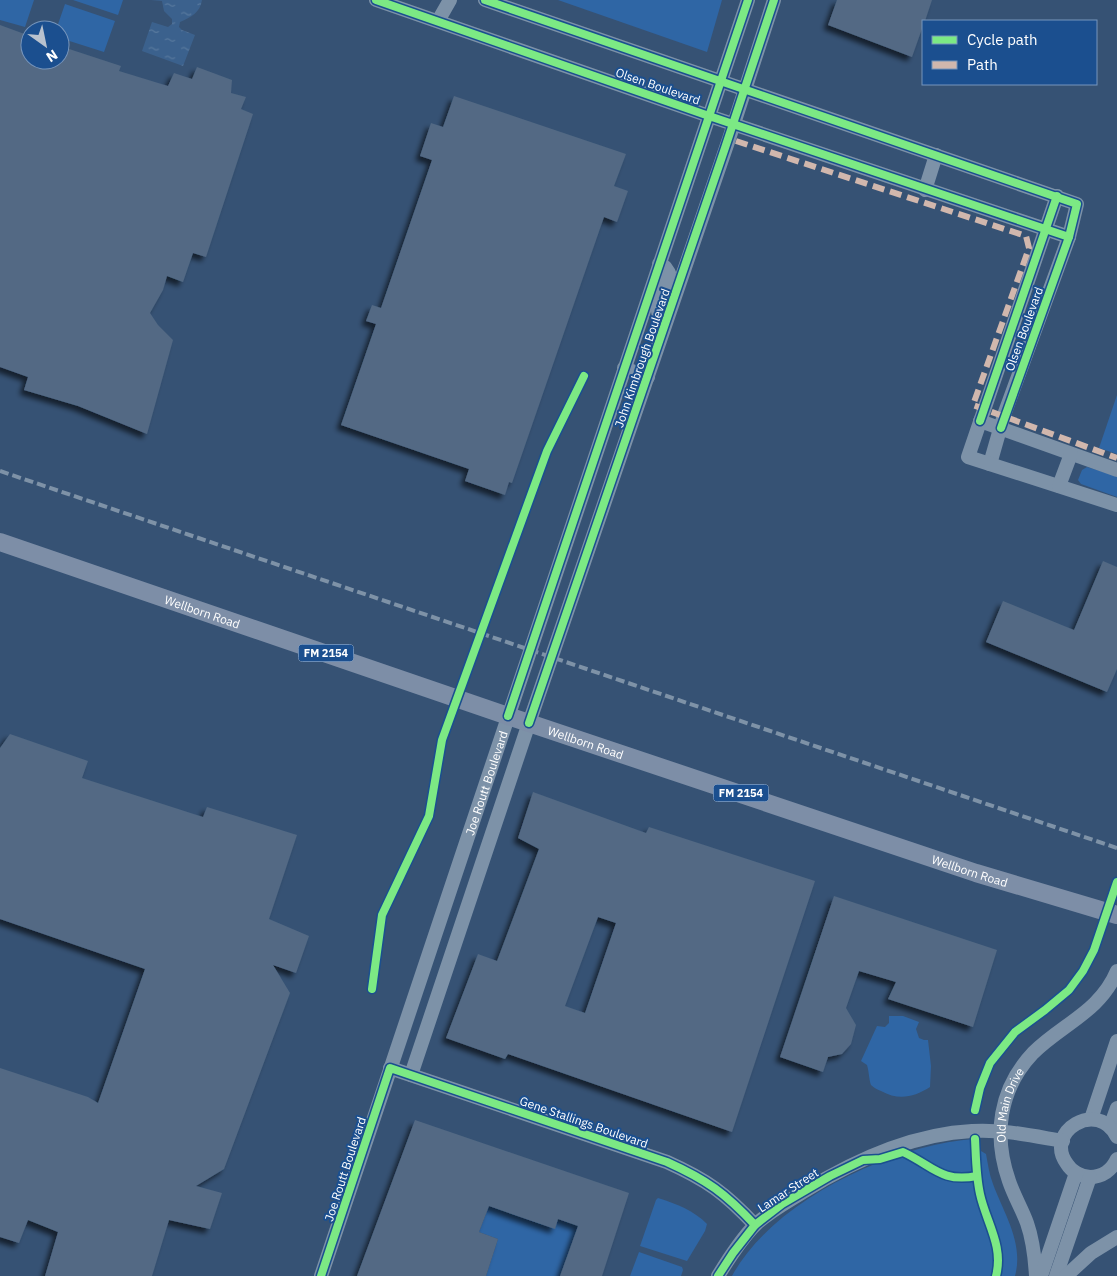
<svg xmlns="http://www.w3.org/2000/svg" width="1117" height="1276" font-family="'IBM Plex Sans',sans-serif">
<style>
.green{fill:#2f66a5}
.water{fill:url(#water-ripples)}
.building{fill:#526984;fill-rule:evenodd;filter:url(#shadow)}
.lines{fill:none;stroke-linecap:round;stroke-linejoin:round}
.minor{stroke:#7d92a8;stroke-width:14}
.major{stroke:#7d8ea7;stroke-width:18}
.rail{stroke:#7e92a7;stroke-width:4;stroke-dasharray:9 4;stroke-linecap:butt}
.quiet{stroke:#d1b7ad;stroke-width:6;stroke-dasharray:12 6;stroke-linecap:butt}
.cycleway-casing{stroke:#1b4f8f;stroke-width:11}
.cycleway{stroke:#7ce984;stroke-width:8}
.labels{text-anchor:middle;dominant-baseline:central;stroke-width:4;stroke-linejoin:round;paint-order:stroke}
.shield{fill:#1b4f8f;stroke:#bbcadd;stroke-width:1}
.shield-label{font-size:11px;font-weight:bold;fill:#fff}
.street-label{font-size:12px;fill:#fff;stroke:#1b4f8f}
</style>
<defs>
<pattern id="water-ripples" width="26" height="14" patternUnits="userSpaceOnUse" patternTransform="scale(1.25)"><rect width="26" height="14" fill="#3b618d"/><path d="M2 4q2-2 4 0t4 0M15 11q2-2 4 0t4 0" fill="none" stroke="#58799e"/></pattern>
<filter id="shadow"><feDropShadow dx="-4.5" dy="4.5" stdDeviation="2.5" flood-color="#0009"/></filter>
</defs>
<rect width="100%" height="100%" fill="#365274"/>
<g class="green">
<path d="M0 0H34L25 27 0 20Z"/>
<path d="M73 0H123L118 15Z"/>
<path d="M558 0H722L707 52Z"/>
<path d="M65 4 115 21 104 52 60 38V30H56Z"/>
<path d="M1117 395V454L1099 448Z"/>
<path d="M1087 467 1117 476V497L1081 484 1078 480 1082 470Z"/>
<path d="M889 1016H903L919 1022 916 1029 919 1038 924 1040H928L931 1066 930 1087C914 1097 899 1101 881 1091 878 1090 874 1088 871 1085 869 1080 869 1071 867 1065L861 1061 877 1026 885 1027 889 1023Z"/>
<path d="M974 1139 976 1148 986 1154C988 1164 989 1174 993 1184 1004 1214 1024 1243 1015 1276H732C772 1201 892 1145 974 1139Z"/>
<path d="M658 1198C677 1204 693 1210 707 1224L705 1231 687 1261 640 1246 656 1200Z"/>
<path d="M489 1206 555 1228 558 1219 578 1226 560 1276H486L498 1239 479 1232Z"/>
<path d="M639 1252 682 1267 683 1270 681 1276H630Z"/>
</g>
<path class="water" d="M151 0H202C200 13 191 17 180 22L179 27 182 30 195 35 183 66 142 51 152 22 168 27 172 24V19L164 11 162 1Z"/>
<g class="building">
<path d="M837 0H932L925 21H923V26L912 57 828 25Z"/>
<path d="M0 25 30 36V60H60V46L121 66 119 71 168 86 174 73 192 79 197 67 232 80 231 93 246 97 241 109 253 114 206 257 193 253 183 282 167 276 163 290 150 313 158 325 173 340 147 434 78 406 24 390 28 377 0 367Z"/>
<path d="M454 96 626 154 614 186 628 191 617 222 604 217 512 483 509 482 505 495 465 481 469 469 341 425 376 324 366 321 372 305 381 308 432 160 420 156 431 123 443 127Z"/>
<path d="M1103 561 1117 567V669L1107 692 986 642 1003 601 1074 630Z"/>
<path d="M10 734 88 761 82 778 203 817 207 807 297 835 269 919 309 936 296 973 273 965 290 993 224 1169 196 1186 222 1193 210 1229 169 1220 152 1276H45L58 1232 28 1220 19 1243 0 1237V1068L88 1097 98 1103 145 969 0 919V748Z"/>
<path d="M533 792 646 833 649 827 815 881 732 1132 508 1054 505 1059 446 1038 478 954 497 961 539 849 518 838ZM598 917 616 923 585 1013 565 1006Z"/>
<path d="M834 896 997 950 973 1027 888 999 896 982 859 971 846 1008 856 1025 851 1044 842 1054 828 1057 823 1072 780 1057Z"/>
<path d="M415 1120 629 1193 602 1276H560L578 1226 558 1219 555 1229 489 1206 479 1232 498 1239 486 1276H357Z"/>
</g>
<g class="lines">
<g class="minor">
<path d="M376 0 709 116 1069 237"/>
<path d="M485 0 1077 204 1069 237 1004 415 990 464"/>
<path d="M438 21 450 0"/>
<path d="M925 190 936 155"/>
<path d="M1057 196 968 457 1117 505"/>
<path d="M659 264 665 267 669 273 658 311 662 332"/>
<path d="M624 368 648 377"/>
<path d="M980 421 1117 470"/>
<path d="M1059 486 1071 454"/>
<path d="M390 1068 667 1162C707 1180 725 1193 755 1225"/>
<path d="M411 1075 529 723 729 139 774 0"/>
<path d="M1091 1119 1117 1041"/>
<path d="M1110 1127 1117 1108"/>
<path d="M1117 1137C1098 1098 1043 1132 1067 1164 1072 1172 1080 1176 1090 1177 1102 1177 1112 1170 1117 1159"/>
<path id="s1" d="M321 1276 748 0"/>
<path d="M718 1276C729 1258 741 1239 756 1224 770 1211 787 1202 803 1192 853 1161 913 1134 972 1131 1002 1129 1033 1136 1063 1141"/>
<path id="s2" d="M1036 1276C1035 1259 1033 1240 1027 1223 1022 1209 1014 1196 1009 1181 993 1135 999 1089 1033 1053 1062 1024 1100 1012 1117 971"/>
<path d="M1041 1276 1076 1173"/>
<path d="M1056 1276 1090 1177"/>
<path d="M1066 1276 1091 1253 1117 1237"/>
</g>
<path class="major" id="s3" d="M0 542 508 716 976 873 1117 915"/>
<path class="rail" d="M0 471 1117 848"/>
<path class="quiet" d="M736 141 1026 236 1029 248 973 405 1117 458"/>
<defs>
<g id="cycleway">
<path d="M376 0 709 116 1069 237"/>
<path d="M485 0 1077 204 1069 237 1001 428"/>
<path d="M980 421 1057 196"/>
<path d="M508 716 748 0"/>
<path d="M529 723 725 148 774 0"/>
<path d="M372 989 382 915 429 816 442 740 547 451 584 376"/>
<path d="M975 1110 980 1088 990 1063 1015 1032 1045 1010 1069 990 1083 971 1094 950 1117 882"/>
<path d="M975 1139C976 1157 976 1176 980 1194 986 1222 1004 1246 996 1276"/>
<path d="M321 1276 390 1068 667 1162C707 1180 725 1193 755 1225"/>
<path d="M718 1276 733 1253 755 1225 782 1204 830 1176 863 1160 880 1159 903 1152C933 1166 941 1183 977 1176"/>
</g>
</defs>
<use href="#cycleway" class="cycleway-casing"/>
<use href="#cycleway" class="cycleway"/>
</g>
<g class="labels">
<g class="shield">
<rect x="298.5" y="644.5" width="55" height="17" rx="4"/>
<rect x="713.5" y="784.5" width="55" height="17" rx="4"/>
</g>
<g class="shield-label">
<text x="326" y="653">FM 2154</text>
<text x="741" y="793">FM 2154</text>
</g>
<g class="street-label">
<text transform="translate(658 86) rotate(19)">Olsen Boulevard</text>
<text transform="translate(1024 329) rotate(-70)">Olsen Boulevard</text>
<text transform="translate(642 358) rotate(-71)">John Kimbrough Boulevard</text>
<text stroke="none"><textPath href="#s3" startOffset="214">Wellborn Road</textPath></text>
<text stroke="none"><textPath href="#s3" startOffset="619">Wellborn Road</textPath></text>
<text stroke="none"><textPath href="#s1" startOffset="520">Joe Routt Boulevard</textPath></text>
<text stroke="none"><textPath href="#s3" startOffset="1024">Wellborn Road</textPath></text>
<text stroke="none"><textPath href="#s2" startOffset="178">Old Main Drive</textPath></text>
<text transform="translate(584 1122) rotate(19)">Gene Stallings Boulevard</text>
<text transform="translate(345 1169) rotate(-72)">Joe Routt Boulevard</text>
<text transform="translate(788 1190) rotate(-33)">Lamar Street</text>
</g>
</g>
<rect x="922" y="20" width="175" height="65" fill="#1b4f8f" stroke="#7695bc"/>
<rect x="932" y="36" width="25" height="8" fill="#7ce984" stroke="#7695bc"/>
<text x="967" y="45" font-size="15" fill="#ffffff">Cycle path</text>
<rect x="932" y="61" width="25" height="8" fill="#d1b7ad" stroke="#7695bc"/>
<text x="967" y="70" font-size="15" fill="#ffffff">Path</text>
<g transform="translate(45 45) rotate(147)"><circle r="24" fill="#1b4f8f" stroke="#7695bc"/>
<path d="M0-4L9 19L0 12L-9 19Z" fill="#b9c2ce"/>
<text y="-8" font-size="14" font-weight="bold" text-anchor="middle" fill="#ffffff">N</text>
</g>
</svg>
